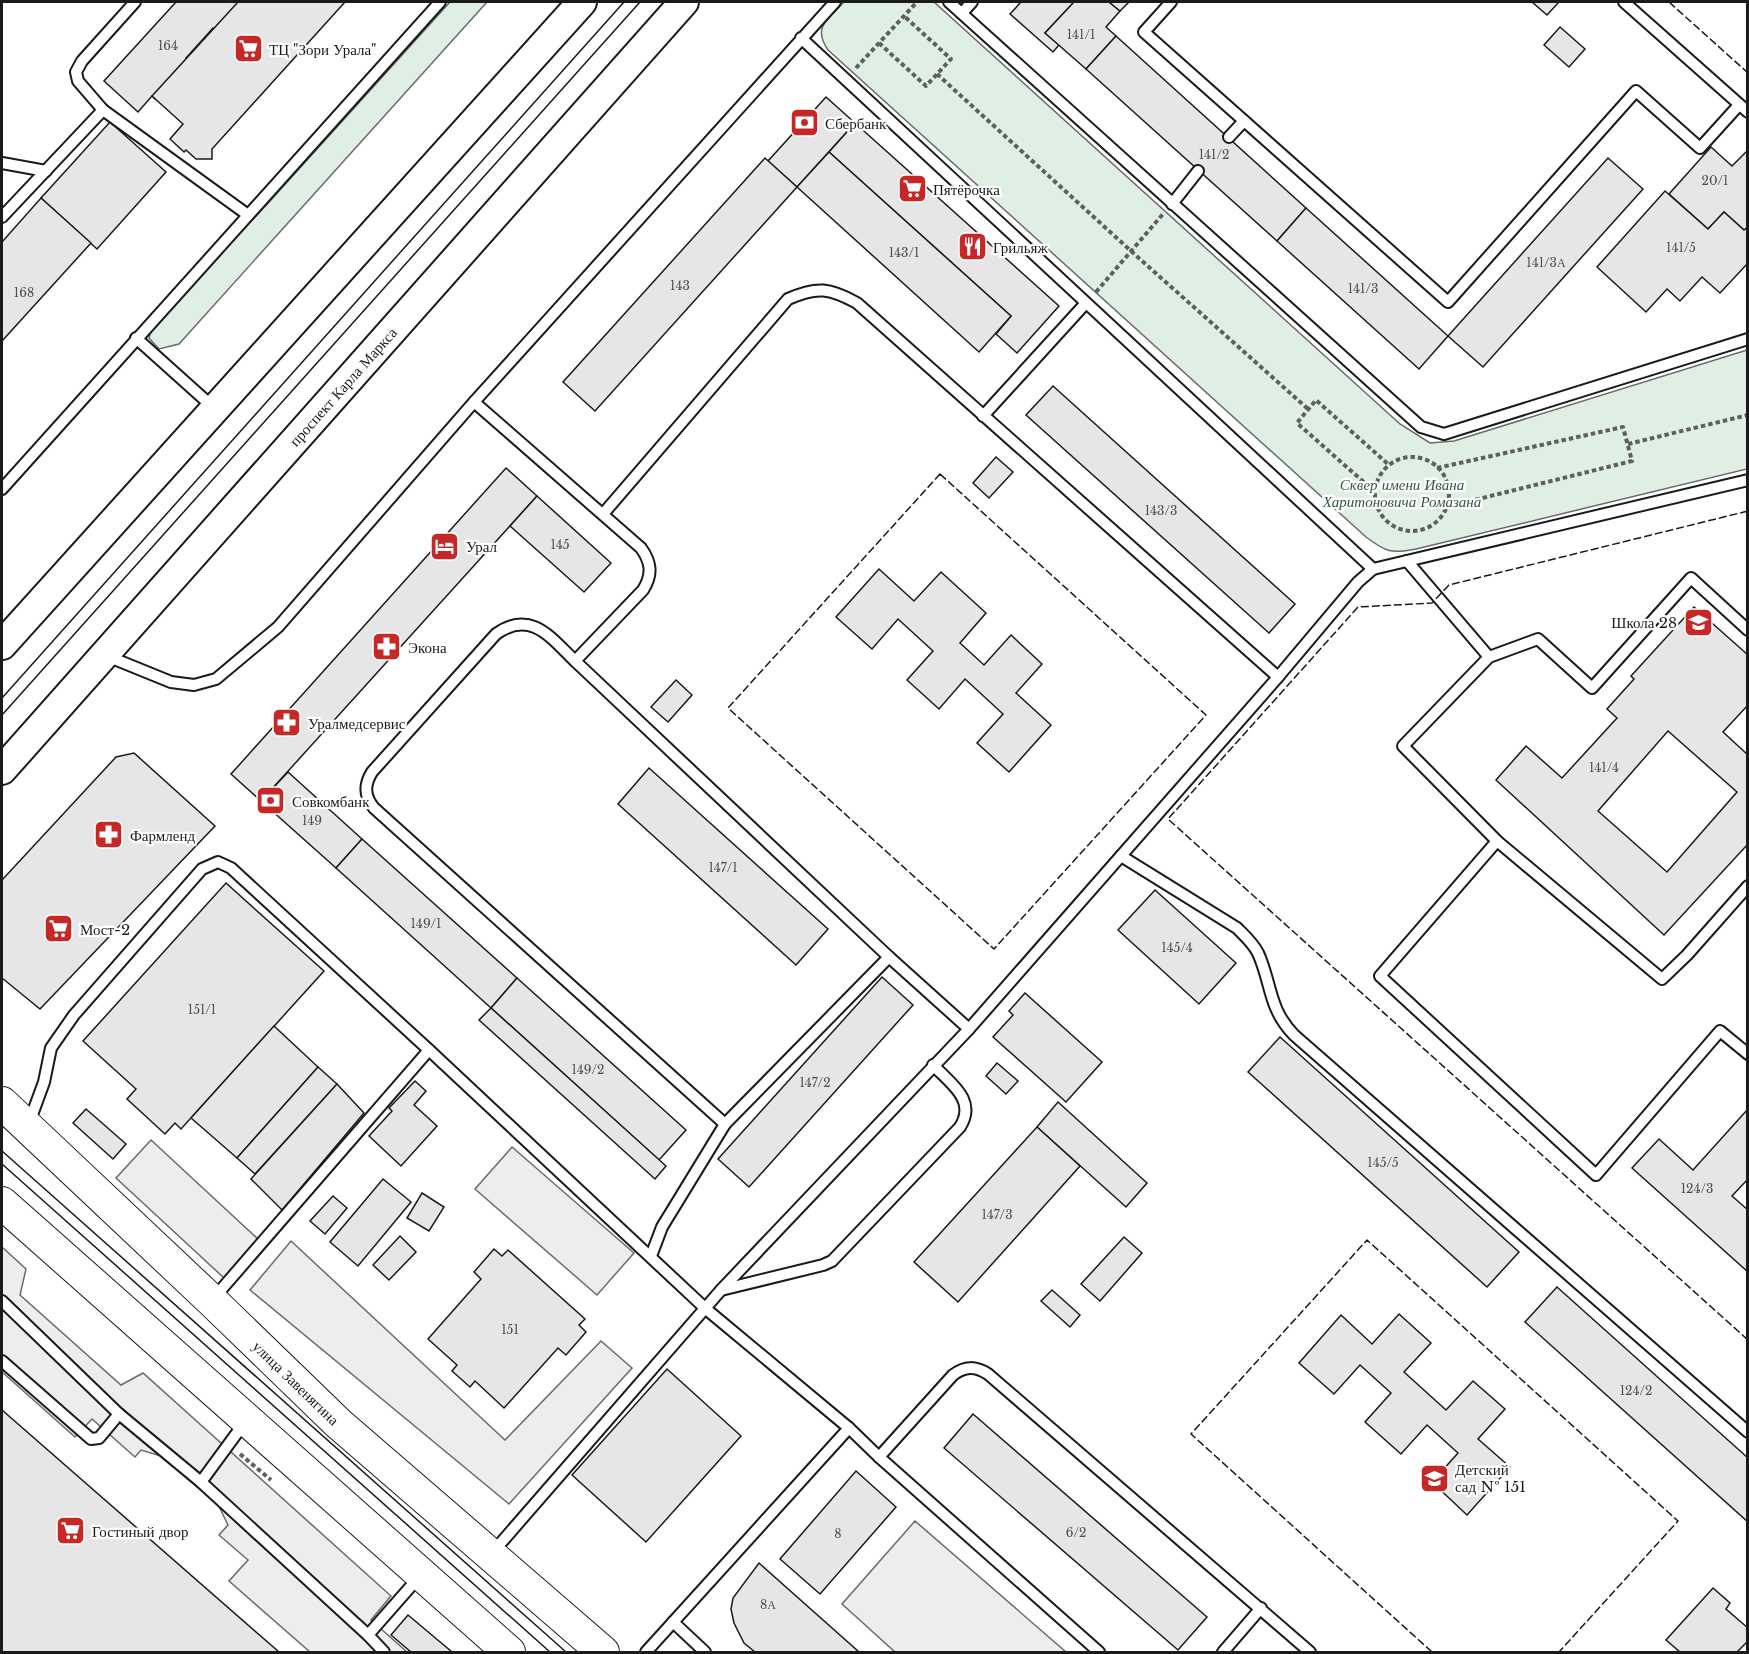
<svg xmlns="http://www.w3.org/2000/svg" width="1749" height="1654" font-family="'Libre Baskerville',serif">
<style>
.green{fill:#e0efe3;stroke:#6a6a6a;stroke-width:1.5}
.parking{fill:#ededed;stroke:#6a6a6a;stroke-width:1.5}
.building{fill:#e6e6e6;stroke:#1a1a1a;stroke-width:1.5;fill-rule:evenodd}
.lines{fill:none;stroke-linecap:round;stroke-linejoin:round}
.lane-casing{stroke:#1a1a1a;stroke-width:14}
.secondary-casing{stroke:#1a1a1a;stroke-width:32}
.primary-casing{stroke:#1a1a1a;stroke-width:34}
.path{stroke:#5f5f5f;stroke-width:4;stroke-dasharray:4.5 3;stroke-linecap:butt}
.lane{stroke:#fff;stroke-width:10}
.secondary{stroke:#fff;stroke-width:28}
.primary{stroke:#fff;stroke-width:32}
.tram{stroke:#1a1a1a;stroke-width:1.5}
.fence{stroke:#1a1a1a;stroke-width:1.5;stroke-dasharray:8 3;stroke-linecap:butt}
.labels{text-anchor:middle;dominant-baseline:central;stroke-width:4.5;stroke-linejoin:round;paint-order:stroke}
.number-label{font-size:12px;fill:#4d4d4d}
.poi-label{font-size:15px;fill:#1a1a1a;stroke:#fff;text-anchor:start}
.street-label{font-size:15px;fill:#1a1a1a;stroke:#fff}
.park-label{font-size:15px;font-style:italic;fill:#2b5a34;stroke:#fff}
</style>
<rect width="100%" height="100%" fill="#fff"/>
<g class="green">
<path d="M450 2H487L179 344 159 349 149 338 152 327 270 201Z"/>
<path d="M844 2H934L1400 424 1430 443 1454 441 1747 350V469L1416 549C1391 554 1386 552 1366 537L828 50C812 27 828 19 844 2Z"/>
</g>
<g class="parking">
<path d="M151 1140 259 1240 224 1278 116 1178Z"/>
<path d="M512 1147 634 1253 597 1295 475 1189Z"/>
<path d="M291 1241 505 1440 601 1341 632 1368 509 1504 250 1290Z"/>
<path d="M2 1247 26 1269 20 1295 121 1385 143 1373 391 1596 371 1620 407 1652H310L229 1581 248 1560 219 1535 228 1525 211 1490 181 1462 141 1450 135 1457 92 1419 75 1437 2 1372Z"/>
<path d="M915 1521 1066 1652H895L842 1604Z"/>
</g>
<g class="building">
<path d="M176 2H243L216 31 213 28 186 58 189 61 155 99 152 96 138 112 104 81Z"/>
<path d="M238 2H345L212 149V159H196L186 150 184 152 170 139 183 124 152 96Z"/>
<path d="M1021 2H1074L1045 33 1059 45 1053 52 1010 14Z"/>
<path d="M1074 2H1109L1120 11 1106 27 1116 36 1086 69 1045 33Z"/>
<path d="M1109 2H1129L1120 11Z"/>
<path d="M1532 2H1559L1547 15Z"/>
<path d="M1560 27 1585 49 1569 67 1544 45Z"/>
<path d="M1116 36 1306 208 1277 241 1086 69Z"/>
<path d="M826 97 855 123 797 187 768 161Z"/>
<path d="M110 122 166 172 97 249 41 198Z"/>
<path d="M855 123 1059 306 1017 353 996 334 1011 316 829 152Z"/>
<path d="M1711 147 1732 166 1748 150V227L1744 230 1724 212 1708 229 1669 194Z"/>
<path d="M829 152 1011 316 979 352 797 187Z"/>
<path d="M765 158 797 187 595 411 563 382Z"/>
<path d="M1608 158 1643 189 1483 367 1448 336Z"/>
<path d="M1665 191 1708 229 1724 212 1744 230 1748 227V263L1720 293 1702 277 1680 301 1667 289 1646 312 1597 267Z"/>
<path d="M41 198 91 243 2 341V242Z"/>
<path d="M1306 208 1448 336 1419 369 1277 241Z"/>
<path d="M1053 386 1295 604 1269 633 1026 415Z"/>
<path d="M996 457 1013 472 989 498 973 483Z"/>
<path d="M506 468 537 496 261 801 231 774Z"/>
<path d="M537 496 611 563 584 592 510 526Z"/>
<path d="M879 569 914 601 941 572 986 613 960 643 984 665 1011 635 1042 664 1016 693 1051 725 1009 772 977 743 1003 714 965 679 939 709 907 680 933 651 898 619 872 649 836 617Z"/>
<path d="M1694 607 1748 655V705L1723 732 1748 755V844L1664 935 1496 780 1526 746 1562 778 1617 718 1607 709 1634 679 1631 676ZM1668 731 1737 792 1667 872 1598 811Z"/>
<path d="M676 680 692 695 668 722 651 707Z"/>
<path d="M134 753 215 826 40 1009 2 978V880L116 757Z"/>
<path d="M649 768 828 929 796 965 618 804Z"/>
<path d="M288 772 362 839 336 868 261 801Z"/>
<path d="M362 839 517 978 491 1008 336 868Z"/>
<path d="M226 883 324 971 181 1129 175 1123 165 1134 127 1099 136 1089 83 1041Z"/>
<path d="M1155 890 1236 963 1199 1004 1118 930Z"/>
<path d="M882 977 913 1005 749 1187 718 1159Z"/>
<path d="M517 978 686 1130 659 1160 491 1008Z"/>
<path d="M1025 993 1102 1062 1066 1102 993 1037 1013 1015 1009 1011Z"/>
<path d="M491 1008 666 1166 655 1179 479 1020Z"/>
<path d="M274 1026 318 1067 237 1158 191 1118Z"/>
<path d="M1280 1037 1519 1252 1487 1287 1248 1072Z"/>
<path d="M997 1063 1018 1081 1006 1094 986 1076Z"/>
<path d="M318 1067 337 1084 255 1174 237 1158Z"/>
<path d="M415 1081 426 1091 414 1105 437 1126 401 1166 369 1136 392 1111 389 1108Z"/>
<path d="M337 1084 364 1113 282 1210 251 1179Z"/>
<path d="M1058 1102 1147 1183 1126 1207 1037 1127Z"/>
<path d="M86 1109 126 1144 113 1159 73 1123Z"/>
<path d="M1748 1109V1179L1732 1196 1748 1210V1272L1632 1168 1659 1139 1693 1170Z"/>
<path d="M1037 1127 1080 1166 958 1302 914 1262Z"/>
<path d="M383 1179 411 1202 358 1266 330 1242Z"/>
<path d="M422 1193 444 1207 429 1231 407 1218Z"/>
<path d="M333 1196 347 1208 325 1234 310 1221Z"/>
<path d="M400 1236 416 1252 389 1280 373 1265Z"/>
<path d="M1124 1237 1142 1253 1100 1301 1081 1284Z"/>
<path d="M494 1249 502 1256 508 1250 585 1319 579 1325 586 1332 566 1355 558 1348 504 1408 475 1381 470 1387 452 1371 457 1365 428 1339 481 1279 474 1272Z"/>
<path d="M1557 1287 1748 1458V1522L1525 1322Z"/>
<path d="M1052 1290 1080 1315 1070 1327 1041 1301Z"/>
<path d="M1399 1314 1431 1343 1404 1372 1446 1410 1473 1381 1505 1409 1478 1439 1510 1467 1467 1515 1432 1482 1458 1453 1427 1425 1401 1454 1365 1422 1391 1393 1360 1365 1334 1394 1299 1363 1341 1315 1372 1344Z"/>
<path d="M667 1369 741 1436 646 1542 572 1475Z"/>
<path d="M2 1410 279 1652H2Z"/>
<path d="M973 1414 1207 1617 1178 1650 944 1448Z"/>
<path d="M856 1471 896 1507 820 1594 780 1559Z"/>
<path d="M759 1563 859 1652H755L744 1643 734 1623 731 1609 733 1598Z"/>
<path d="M1713 1588 1730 1603 1726 1609 1748 1628V1641L1737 1652H1680L1666 1640Z"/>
<path d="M408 1615 452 1652H411L391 1635Z"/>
</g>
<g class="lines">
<defs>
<g id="lane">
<path d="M949 2 1421 427 1444 434 1748 339"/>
<path d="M1171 2 1144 32 1448 302 1636 91 1700 148 1739 105"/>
<path d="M1624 2 1748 112"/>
<path d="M962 13 972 2"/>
<path d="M801 38 1373 569 1748 480"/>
<path d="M103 110 78 81 76 72 82 61 135 2"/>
<path d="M1229 137 1244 121"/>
<path d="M2 163 46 171"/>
<path d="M1172 204 1198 171"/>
<path d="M2 217 103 110 248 215"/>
<path d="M136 338 214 408"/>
<path d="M474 402 641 548C651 562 653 574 643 590L575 661 889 957 725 1124 662 1227 651 1256"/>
<path d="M983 416 1085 304"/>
<path d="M2 489 440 2"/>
<path d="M603 514 788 299C817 286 830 288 857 303L1278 677"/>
<path d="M1407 561 1489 657"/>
<path d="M1748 630 1691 578 1592 688 1538 639 1489 657 1403 746 1497 841 1662 979 1687 955 1748 886"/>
<path d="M107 656 171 682 194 685 216 679 278 627 474 402 835 2"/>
<path d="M575 661C551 638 531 609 496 634L372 772C364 785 364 796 374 808L725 1124"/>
<path d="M1497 841 1380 976 1596 1175 1720 1031 1748 1054"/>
<path d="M1121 856 1237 928C1245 936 1253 943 1258 953 1272 984 1268 1008 1294 1035L1748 1432"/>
<path d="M889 957 969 1029"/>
<path d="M29 1123 44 1082 51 1048 74 1015 202 869 218 862 231 868 429 1050 706 1309 849 1428 879 1457 1099 1652"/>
<path d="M721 1290 823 1265 832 1261 960 1127C977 1100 951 1084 933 1065"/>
<path d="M213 1299 429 1050"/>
<path d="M2 1301 119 1414 201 1482 368 1635 384 1652"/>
<path d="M2 1361 91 1439 99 1438 119 1414"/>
<path d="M879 1457 953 1375C965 1366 975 1366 988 1374L1310 1652"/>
<path d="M201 1482 245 1422"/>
<path d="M493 1552 721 1290 969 1029 1278 677 1358 582 1373 569"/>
<path d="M673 1622 705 1652"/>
<path d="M368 1635 419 1577"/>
<path d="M646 1652 849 1428"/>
<path d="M1223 1652 1261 1608"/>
</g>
<g id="secondary">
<path d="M2 645 582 2"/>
<path id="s1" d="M2 770 684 2"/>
</g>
<g id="primary">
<path id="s2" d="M2 1103 212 1301 338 1423 603 1652"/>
<path d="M2 1203 509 1652"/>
</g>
</defs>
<use href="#lane" class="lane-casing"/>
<use href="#secondary" class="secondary-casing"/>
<use href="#primary" class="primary-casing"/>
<g class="path">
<path d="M879 43 926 86 951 59 904 16"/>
<path d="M856 68 917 2"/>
<path d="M937 74 1131 251 1308 409"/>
<path d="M1096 292 1163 214"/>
<path d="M1628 444 1748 415"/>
<circle cx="1412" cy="494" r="37"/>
<path d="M1437 468 1623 427 1632 461 1446 507"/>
<path d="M1375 492 1297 423 1316 400 1389 465"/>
<path d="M240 1454 271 1480"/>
</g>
<use href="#lane" class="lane"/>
<use href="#secondary" class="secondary"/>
<use href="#primary" class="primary"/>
<g class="tram">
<path d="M2 698 624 2"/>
<path d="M2 715 640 2"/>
<path d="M2 1151 566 1652"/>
<path d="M2 1164 550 1652"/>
</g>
<g class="fence">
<path d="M1669 2 1748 73"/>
<path d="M940 474 1206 715 994 949 728 708Z"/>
<path d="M1748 511 1449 585 1432 603 1358 607 1168 819 1748 1340"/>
<path d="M1432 1652 1191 1434 1367 1240 1678 1521 1559 1652"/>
</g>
</g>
<defs>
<symbol id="supermarket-square" viewBox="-11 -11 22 22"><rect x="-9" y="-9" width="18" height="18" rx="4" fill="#c62828" stroke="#fff"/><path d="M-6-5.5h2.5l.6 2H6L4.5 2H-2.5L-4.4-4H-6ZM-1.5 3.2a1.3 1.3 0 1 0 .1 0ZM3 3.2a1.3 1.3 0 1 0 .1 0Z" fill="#fff"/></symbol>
<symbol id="bank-square" viewBox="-11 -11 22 22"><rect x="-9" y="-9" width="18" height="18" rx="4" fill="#c62828" stroke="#fff"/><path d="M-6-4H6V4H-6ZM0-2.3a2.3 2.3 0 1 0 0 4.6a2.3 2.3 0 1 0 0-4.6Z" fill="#fff"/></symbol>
<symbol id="restaurant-square" viewBox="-11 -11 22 22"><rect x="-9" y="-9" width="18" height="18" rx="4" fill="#c62828" stroke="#fff"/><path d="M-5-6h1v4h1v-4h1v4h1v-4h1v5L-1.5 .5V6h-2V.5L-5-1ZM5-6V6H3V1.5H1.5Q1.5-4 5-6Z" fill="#fff"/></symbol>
<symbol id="hotel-square" viewBox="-11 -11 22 22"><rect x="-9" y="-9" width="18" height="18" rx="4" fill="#c62828" stroke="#fff"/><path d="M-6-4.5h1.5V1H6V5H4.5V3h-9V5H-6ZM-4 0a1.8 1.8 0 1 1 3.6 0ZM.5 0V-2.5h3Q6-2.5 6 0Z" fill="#fff"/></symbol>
<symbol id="school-square" viewBox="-11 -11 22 22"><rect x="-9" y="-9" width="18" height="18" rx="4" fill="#c62828" stroke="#fff"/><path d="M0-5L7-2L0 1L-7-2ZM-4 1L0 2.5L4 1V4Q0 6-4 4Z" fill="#fff"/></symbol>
<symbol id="pharmacy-square" viewBox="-11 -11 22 22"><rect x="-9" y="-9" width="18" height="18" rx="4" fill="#c62828" stroke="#fff"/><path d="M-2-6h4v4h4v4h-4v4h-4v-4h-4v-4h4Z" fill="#fff"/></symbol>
</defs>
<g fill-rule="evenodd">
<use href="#supermarket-square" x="232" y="32" width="33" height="33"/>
<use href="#bank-square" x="788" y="106" width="33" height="33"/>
<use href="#supermarket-square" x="896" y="172" width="33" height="33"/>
<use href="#restaurant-square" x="956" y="230" width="33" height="33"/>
<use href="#hotel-square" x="428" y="530" width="33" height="33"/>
<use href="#school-square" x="1682" y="606" width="33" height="33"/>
<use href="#pharmacy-square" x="370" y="630" width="33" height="33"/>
<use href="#pharmacy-square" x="270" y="706" width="33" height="33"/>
<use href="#bank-square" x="254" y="784" width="33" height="33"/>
<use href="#pharmacy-square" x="92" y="818" width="33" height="33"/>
<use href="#supermarket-square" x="42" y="912" width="33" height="33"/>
<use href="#school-square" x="1418" y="1462" width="33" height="33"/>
<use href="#supermarket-square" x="54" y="1514" width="33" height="33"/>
</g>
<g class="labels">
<g class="number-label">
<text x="1081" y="34">141/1</text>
<text x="168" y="45">164</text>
<text x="1214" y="154">141/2</text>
<text x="1715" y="180">20/1</text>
<text x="1681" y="247">141/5</text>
<text x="904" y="252">143/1</text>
<text x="1546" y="262">141/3А</text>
<text x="680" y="285">143</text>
<text x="1363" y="288">141/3</text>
<text x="24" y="292">168</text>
<text x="1161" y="510">143/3</text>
<text x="560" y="544">145</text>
<text x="1604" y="767">141/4</text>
<text x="312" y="820">149</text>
<text x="723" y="867">147/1</text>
<text x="426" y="923">149/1</text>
<text x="1177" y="947">145/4</text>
<text x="202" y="1009">151/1</text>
<text x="588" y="1069">149/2</text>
<text x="815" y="1082">147/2</text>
<text x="1383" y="1162">145/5</text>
<text x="1697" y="1188">124/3</text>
<text x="997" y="1214">147/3</text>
<text x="510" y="1329">151</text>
<text x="1636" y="1390">124/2</text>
<text x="1076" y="1532">6/2</text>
<text x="838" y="1533">8</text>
<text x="768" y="1604">8А</text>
</g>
<g class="poi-label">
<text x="269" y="49">ТЦ "Зори Урала"</text>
<text x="825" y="123">Сбербанк</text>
<text x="933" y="189">Пятёрочка</text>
<text x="993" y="247">Грильяж</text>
<text x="466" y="546">Урал</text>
<text x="1677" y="622" text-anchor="end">Школа 28</text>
<text x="408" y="647">Экона</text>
<text x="308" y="723">Уралмедсервис</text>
<text x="292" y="801">Совкомбанк</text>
<text x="130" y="835">Фармленд</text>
<text x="80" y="929">Мост-2</text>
<text x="1455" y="1469">Детский<tspan x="1455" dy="17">сад № 151</tspan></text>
<text x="92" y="1531">Гостиный двор</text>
</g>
<g class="street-label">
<text stroke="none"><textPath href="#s1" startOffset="513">проспект Карла Маркса</textPath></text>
<text stroke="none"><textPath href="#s2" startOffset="406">улица Завенягина</textPath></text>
</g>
<g class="park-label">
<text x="1402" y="484">Сквер имени Ивана<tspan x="1402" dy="17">Харитоновича Ромазана</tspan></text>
</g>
</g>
<rect width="1749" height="1654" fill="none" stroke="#1a1a1a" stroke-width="6"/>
</svg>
